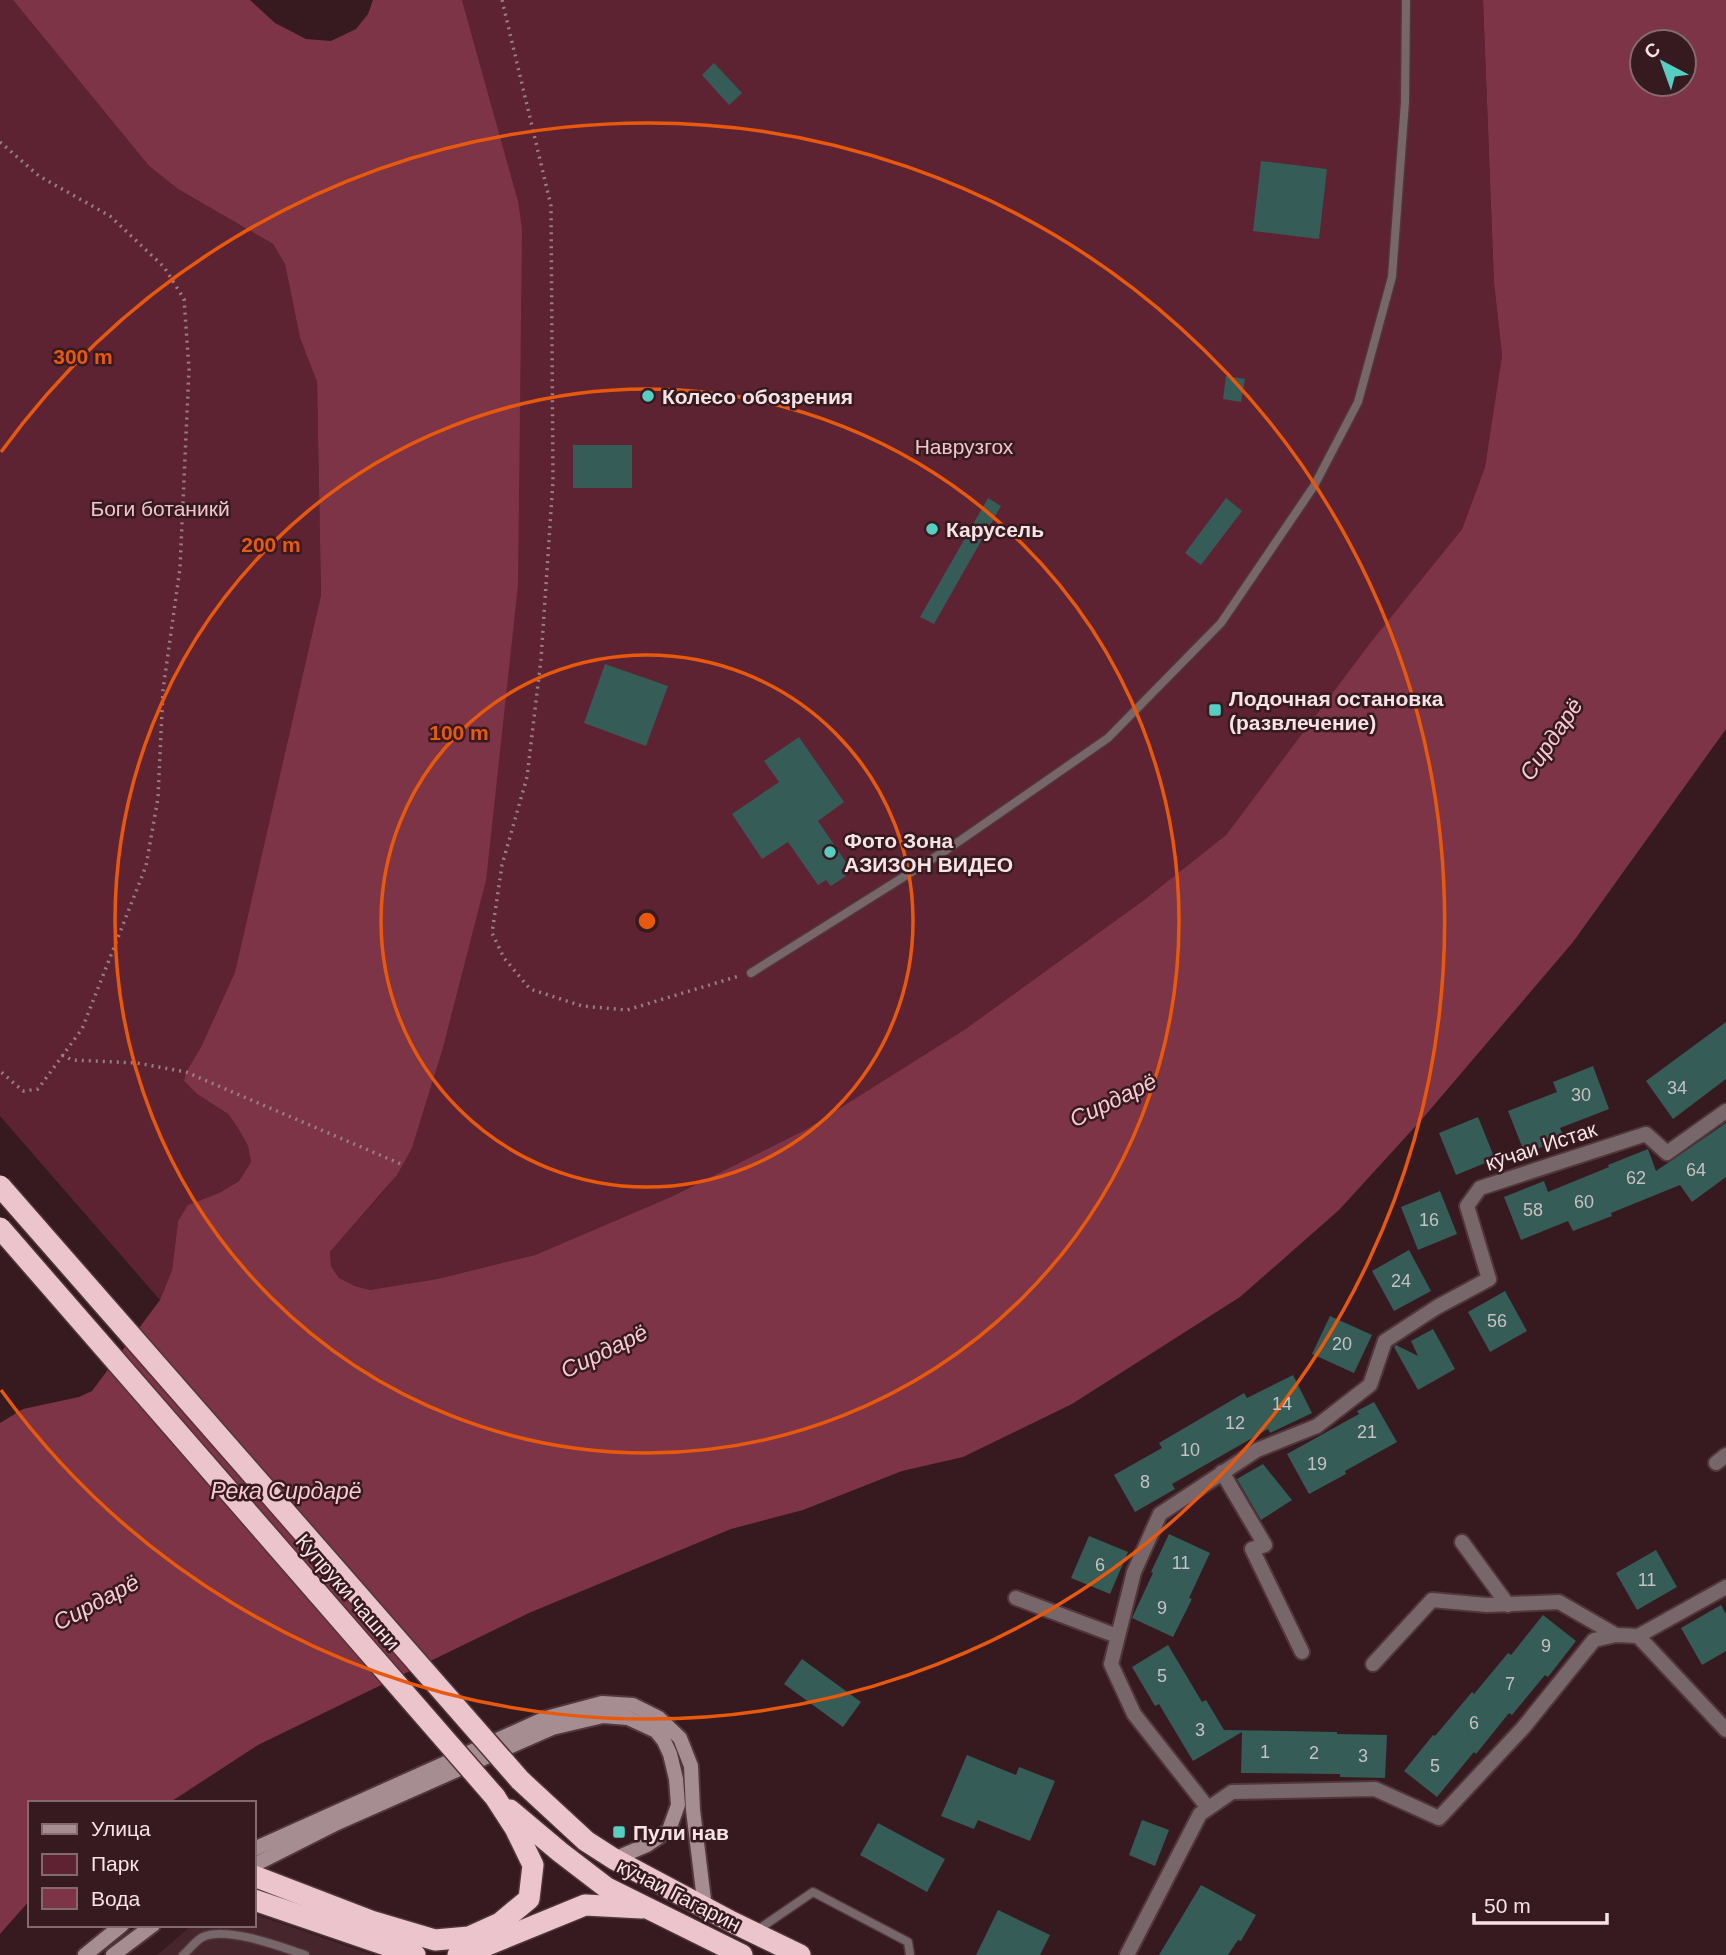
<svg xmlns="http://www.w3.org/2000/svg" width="1726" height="1955" font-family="Arial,sans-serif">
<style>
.built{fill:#46252c}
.green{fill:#5d2332}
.water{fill:#7d3446;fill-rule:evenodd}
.building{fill:#355c57}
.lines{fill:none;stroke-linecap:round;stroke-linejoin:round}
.lane-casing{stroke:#51363c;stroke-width:11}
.street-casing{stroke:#51363c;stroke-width:18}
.secondary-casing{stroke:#51363c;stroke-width:18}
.highway-casing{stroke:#51363c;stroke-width:24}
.path{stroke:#977f84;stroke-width:3.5;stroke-dasharray:2 5;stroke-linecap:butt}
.lane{stroke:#77676a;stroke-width:8}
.street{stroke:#77676a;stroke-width:14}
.secondary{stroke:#a68d91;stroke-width:14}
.highway{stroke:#ecc5cc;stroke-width:21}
.highway-bridge-casing{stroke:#51363c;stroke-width:24;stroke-linecap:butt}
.highway-bridge{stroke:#ecc5cc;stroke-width:21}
.ring{fill:none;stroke:#e8590c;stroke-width:3.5}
.poi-dot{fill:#57cec2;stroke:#361a20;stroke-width:2.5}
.labels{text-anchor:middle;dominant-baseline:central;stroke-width:5;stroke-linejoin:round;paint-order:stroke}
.number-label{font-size:18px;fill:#c6c1c2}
.poi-label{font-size:21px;font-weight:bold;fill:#f7e3e6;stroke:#361a20;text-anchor:start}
.park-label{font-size:21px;fill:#f2c4cc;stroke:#361a20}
.street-label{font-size:21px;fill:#f7e3e6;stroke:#361a20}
.water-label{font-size:23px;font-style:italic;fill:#f8cad2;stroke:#361a20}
.centre{fill:#e8590c;stroke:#361a20;stroke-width:3.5}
.ring-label{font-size:21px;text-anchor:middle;font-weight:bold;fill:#e8590c;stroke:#361a20;stroke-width:5;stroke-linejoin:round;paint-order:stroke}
</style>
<rect width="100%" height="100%" fill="#361a20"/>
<path class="built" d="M254 1914 373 1955H157L192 1925H254Z"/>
<g class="green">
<path d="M0 0H13L149 166 178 189 273 244 285 264 300 338 317 382 321 595 235 972 201 1047 186 1072 184 1081 197 1094 228 1114 238 1128 248 1146 251 1162 239 1181 219 1193 188 1206 178 1221 172 1270 160 1300 0 1116Z"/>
<path d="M462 0H1483L1494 283 1502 355 1485 467 1462 529 1370 643 1226 835 1144 900 964 1030 805 1130 673 1196 535 1255 437 1279 385 1288 370 1290 355 1286 339 1278 331 1266 330 1252 389 1185 412 1148 443 1048 486 881 518 201Z"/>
</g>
<path class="water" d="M13 0H250L275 23 306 39 331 41 356 29 368 14 373 0H462L518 201 522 229 518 585 486 881 443 1048 412 1148 397 1175 330 1252 331 1266 339 1278 355 1286 370 1290 437 1279 535 1255 673 1196 805 1130 964 1030 1144 900 1226 835 1370 643 1462 529 1485 467 1502 355 1494 283 1483 0H1726V729L1573 942 1423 1118 1339 1210 1240 1297 1072 1404 963 1457 902 1471 803 1510 731 1529 529 1613 258 1745 169 1803H30V1900L0 1934V1423L23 1409 79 1397 92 1391 160 1300 172 1270 178 1221 188 1205 219 1193 239 1181 251 1162 248 1146 238 1128 228 1114 197 1094 184 1081 186 1072 201 1047 235 972 321 595 317 382 300 338 285 264 273 244 178 189 149 166ZM1642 42H1684V84H1642Z"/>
<g class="building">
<path d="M714 63 742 93 729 105 702 75Z"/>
<path d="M1261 161 1327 169 1319 239 1253 231Z"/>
<path d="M1226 376 1245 379 1241 402 1223 399Z"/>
<rect x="573" y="445" width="59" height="43"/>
<path d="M988 498 1001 506 934 624 920 617Z"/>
<path d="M1226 498 1242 511 1201 565 1185 553Z"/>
<path d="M605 664 668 686 646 746 584 723Z"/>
<path d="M799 737 844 802 818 821 848 865 841 870 846 876 831 886 826 880 818 885 788 842 762 859 732 814 779 782 764 761Z"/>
<path d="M1726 1022V1079L1673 1119 1646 1081Z"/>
<path d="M1593 1066 1609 1109 1560 1128 1564 1138 1525 1154 1508 1111 1557 1092 1553 1082Z"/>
<path d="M1478 1117 1495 1159 1456 1175 1439 1133Z"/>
<path d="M1726 1123V1177L1692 1202 1680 1185 1611 1213 1612 1216 1573 1231 1568 1221 1521 1240 1504 1197 1544 1181 1548 1192 1609 1167 1608 1165 1648 1149 1656 1171Z"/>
<path d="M1440 1191 1457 1234 1418 1250 1401 1207Z"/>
<path d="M1409 1250 1431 1291 1394 1311 1372 1271Z"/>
<path d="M1505 1291 1527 1331 1490 1352 1468 1312Z"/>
<path d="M1330 1316 1372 1335 1354 1373 1312 1354Z"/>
<path d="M1433 1329 1455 1369 1418 1390 1394 1347 1396 1345 1418 1356 1411 1341Z"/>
<path d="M1293 1375 1312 1413 1270 1433 1268 1429 1172 1484 1175 1489 1135 1512 1114 1475 1162 1448 1159 1443 1244 1393 1247 1398Z"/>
<path d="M1374 1402 1397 1442 1345 1471 1346 1474 1309 1494 1287 1454 1359 1414 1357 1411Z"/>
<path d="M1263 1464 1292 1500 1261 1520 1237 1479Z"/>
<path d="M1169 1534 1210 1553 1189 1598 1192 1599 1173 1637 1132 1618 1153 1573 1151 1572Z"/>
<path d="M1089 1536 1128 1552 1110 1594 1071 1578Z"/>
<path d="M1656 1550 1677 1587 1637 1610 1616 1573Z"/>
<path d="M1721 1605 1726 1614V1651L1702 1665 1681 1628Z"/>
<path d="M1543 1615 1576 1641 1548 1677 1545 1675 1512 1715 1509 1713 1476 1754 1474 1752 1437 1797 1404 1771 1433 1735 1435 1736 1472 1692 1474 1694 1508 1653 1511 1655Z"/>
<path d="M1168 1645 1202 1702 1206 1700 1224 1730 1337 1732V1734L1387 1735 1385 1778 1340 1777V1774L1241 1773 1242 1732 1193 1761 1159 1704 1155 1706 1132 1667Z"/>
<path d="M802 1659 861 1702 843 1727 784 1684Z"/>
<path d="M967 1755 1016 1775 1019 1767 1055 1781 1030 1841 978 1820 974 1829 941 1816Z"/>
<path d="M1142 1820 1169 1830 1155 1866 1129 1855Z"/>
<path d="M878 1823 945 1859 927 1892 860 1855Z"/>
<path d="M1201 1885 1256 1915 1241 1941 1238 1940 1228 1955H1159Z"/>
<path d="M998 1910 1050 1935 1040 1955H976Z"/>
</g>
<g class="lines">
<defs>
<g id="lane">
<path d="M751 973 948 849 1108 738 1221 623 1314 486 1358 402 1392 277 1405 102 1406 0"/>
<path d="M756 1931 813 1892 908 1942 910 1955"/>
<path d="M183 1955C189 1950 196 1940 203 1937 226 1926 282 1947 305 1955"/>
</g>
<g id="street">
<path d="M1716 1463 1726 1455"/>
<path d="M1222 1472 1265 1545 1252 1549 1302 1652"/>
<path d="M1462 1542 1508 1605"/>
<path d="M1016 1598 1117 1636"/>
<path d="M1638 1636 1726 1730"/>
<path d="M1373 1664 1432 1600 1487 1605 1559 1602 1616 1635"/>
<path d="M1208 1808 1134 1714 1111 1664 1134 1572 1160 1514 1257 1450 1317 1426 1370 1385 1385 1341 1437 1307 1489 1279 1467 1206 1480 1188 1646 1134 1667 1153 1726 1111"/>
<path d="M1127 1955 1200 1814 1232 1792 1375 1789 1439 1818 1523 1728 1594 1640 1616 1635 1638 1636 1726 1587"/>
</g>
<g id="secondary">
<path d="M254 1849 546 1718 602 1703 633 1705 659 1718 680 1738 691 1766 693 1810 705 1908"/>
<path d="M254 1865 337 1823 552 1728 603 1716 628 1718 656 1731 664 1741 670 1754 676 1779 678 1805 669 1830 647 1845 614 1859"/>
<path d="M85 1955 122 1925"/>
<path d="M113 1955 153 1925"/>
</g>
<g id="highway">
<path d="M520 1780 586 1841 614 1859 732 1922 800 1955"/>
<path d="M510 1810 560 1852 607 1888 742 1955"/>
<path d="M254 1876 371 1921 435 1940 469 1937 500 1923 529 1899 533 1865 515 1828 495 1797"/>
<path d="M254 1900 415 1955"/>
<path d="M458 1955 475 1950 585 1905 642 1908"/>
</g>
</defs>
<use href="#lane" class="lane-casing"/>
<use href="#street" class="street-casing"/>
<use href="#secondary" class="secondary-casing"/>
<use href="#highway" class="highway-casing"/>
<g class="path">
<path d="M502 0 551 206 553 481 541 659 527 777 502 865 492 933 504 958 530 989 582 1006 627 1010 739 976"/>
<path d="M0 142 39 176 110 216 164 267 184 299 189 369 180 568 163 690 158 798 146 866 82 1029 38 1089 23 1091 0 1071"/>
<path d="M62 1055 72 1060 137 1063 186 1072 403 1165"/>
</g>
<use href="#lane" class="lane"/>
<use href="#street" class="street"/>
<use href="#secondary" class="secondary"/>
<use href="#highway" class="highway"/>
<defs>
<g id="highway-bridge">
<path d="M0 1186 520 1780"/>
<path d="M0 1228 495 1797"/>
</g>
</defs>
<use href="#highway-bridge" class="highway-bridge-casing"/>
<use href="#highway-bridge" class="highway-bridge"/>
</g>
<g class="ring">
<circle cx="647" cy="921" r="266"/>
<circle cx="647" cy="921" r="532"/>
<path d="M1 452A798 798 0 1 1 1 1390"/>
</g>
<g class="poi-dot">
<circle cx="648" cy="396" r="7"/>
<circle cx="932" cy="529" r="7"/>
<rect x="1208" y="703" width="14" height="14" rx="3.5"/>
<circle cx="830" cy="852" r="7"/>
<rect x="612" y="1825" width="14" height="14" rx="3.5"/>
</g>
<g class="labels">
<g class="number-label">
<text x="1677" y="1088">34</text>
<text x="1581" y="1095">30</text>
<text x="1696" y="1170">64</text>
<text x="1636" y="1178">62</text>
<text x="1584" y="1202">60</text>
<text x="1533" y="1210">58</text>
<text x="1429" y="1220">16</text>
<text x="1401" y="1281">24</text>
<text x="1497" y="1321">56</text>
<text x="1342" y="1344">20</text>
<text x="1282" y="1404">14</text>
<text x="1235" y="1423">12</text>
<text x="1367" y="1432">21</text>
<text x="1190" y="1450">10</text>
<text x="1317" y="1464">19</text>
<text x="1145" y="1482">8</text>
<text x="1181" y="1563">11</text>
<text x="1100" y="1565">6</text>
<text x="1647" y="1580">11</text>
<text x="1162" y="1608">9</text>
<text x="1546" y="1646">9</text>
<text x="1162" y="1676">5</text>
<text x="1510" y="1684">7</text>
<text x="1474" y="1723">6</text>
<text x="1200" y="1730">3</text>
<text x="1265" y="1752">1</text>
<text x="1314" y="1753">2</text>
<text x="1363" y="1756">3</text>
<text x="1435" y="1766">5</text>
</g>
<g class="poi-label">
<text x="662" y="396">Колесо обозрения</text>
<text x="946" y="529">Карусель</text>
<text x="1229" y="698">Лодочная остановка<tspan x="1229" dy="24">(развлечение)</tspan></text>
<text x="844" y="840">Фото Зона<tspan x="844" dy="24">АЗИЗОН ВИДЕО</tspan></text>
<text x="633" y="1832">Пули нав</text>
</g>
<g class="park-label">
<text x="964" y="446">Наврузгох</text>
<text x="160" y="508">Боги ботаникй</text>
</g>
<g class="street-label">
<text transform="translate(1541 1146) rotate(-18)">кӯчаи Истак</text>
<text transform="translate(348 1592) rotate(49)">Купруки чашни</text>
<text transform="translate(679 1895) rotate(27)">кӯчаи Гагарин</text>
</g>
<g class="water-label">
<text transform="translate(1551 739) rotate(-56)">Сирдарё</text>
<text transform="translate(1113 1100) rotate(-26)">Сирдарё</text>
<text transform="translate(604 1351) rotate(-26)">Сирдарё</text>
<text x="286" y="1491">Река Сирдарё</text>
<text transform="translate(96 1602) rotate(-28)">Сирдарё</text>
</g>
</g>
<circle cx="647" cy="921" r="10" class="centre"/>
<g class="ring-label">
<text x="83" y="364">300 m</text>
<text x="271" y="552">200 m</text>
<text x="459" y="740">100 m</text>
</g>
<rect x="28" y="1801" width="228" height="126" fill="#361a20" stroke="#836a6f" stroke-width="2"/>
<rect x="42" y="1824" width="35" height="10" fill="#a68d91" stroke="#836a6f" stroke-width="2"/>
<text x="91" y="1836" font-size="21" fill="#f7e3e6">Улица</text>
<rect x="42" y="1854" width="35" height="21" fill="#5d2332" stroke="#836a6f" stroke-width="2"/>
<text x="91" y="1871" font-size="21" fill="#f7e3e6">Парк</text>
<rect x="42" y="1888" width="35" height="21" fill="#7d3446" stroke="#836a6f" stroke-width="2"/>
<text x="91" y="1906" font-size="21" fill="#f7e3e6">Вода</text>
<g transform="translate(1663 63) rotate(319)"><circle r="33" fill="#361a20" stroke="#836a6f" stroke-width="2"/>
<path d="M0-5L12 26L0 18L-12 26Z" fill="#57cec2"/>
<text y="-10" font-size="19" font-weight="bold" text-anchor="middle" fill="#f7e3e6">С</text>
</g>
<path d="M1474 1913v10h133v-10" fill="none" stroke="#f7e3e6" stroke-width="3.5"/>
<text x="1484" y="1913" font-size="21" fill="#f7e3e6" stroke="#361a20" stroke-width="5" paint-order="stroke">50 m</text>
</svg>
